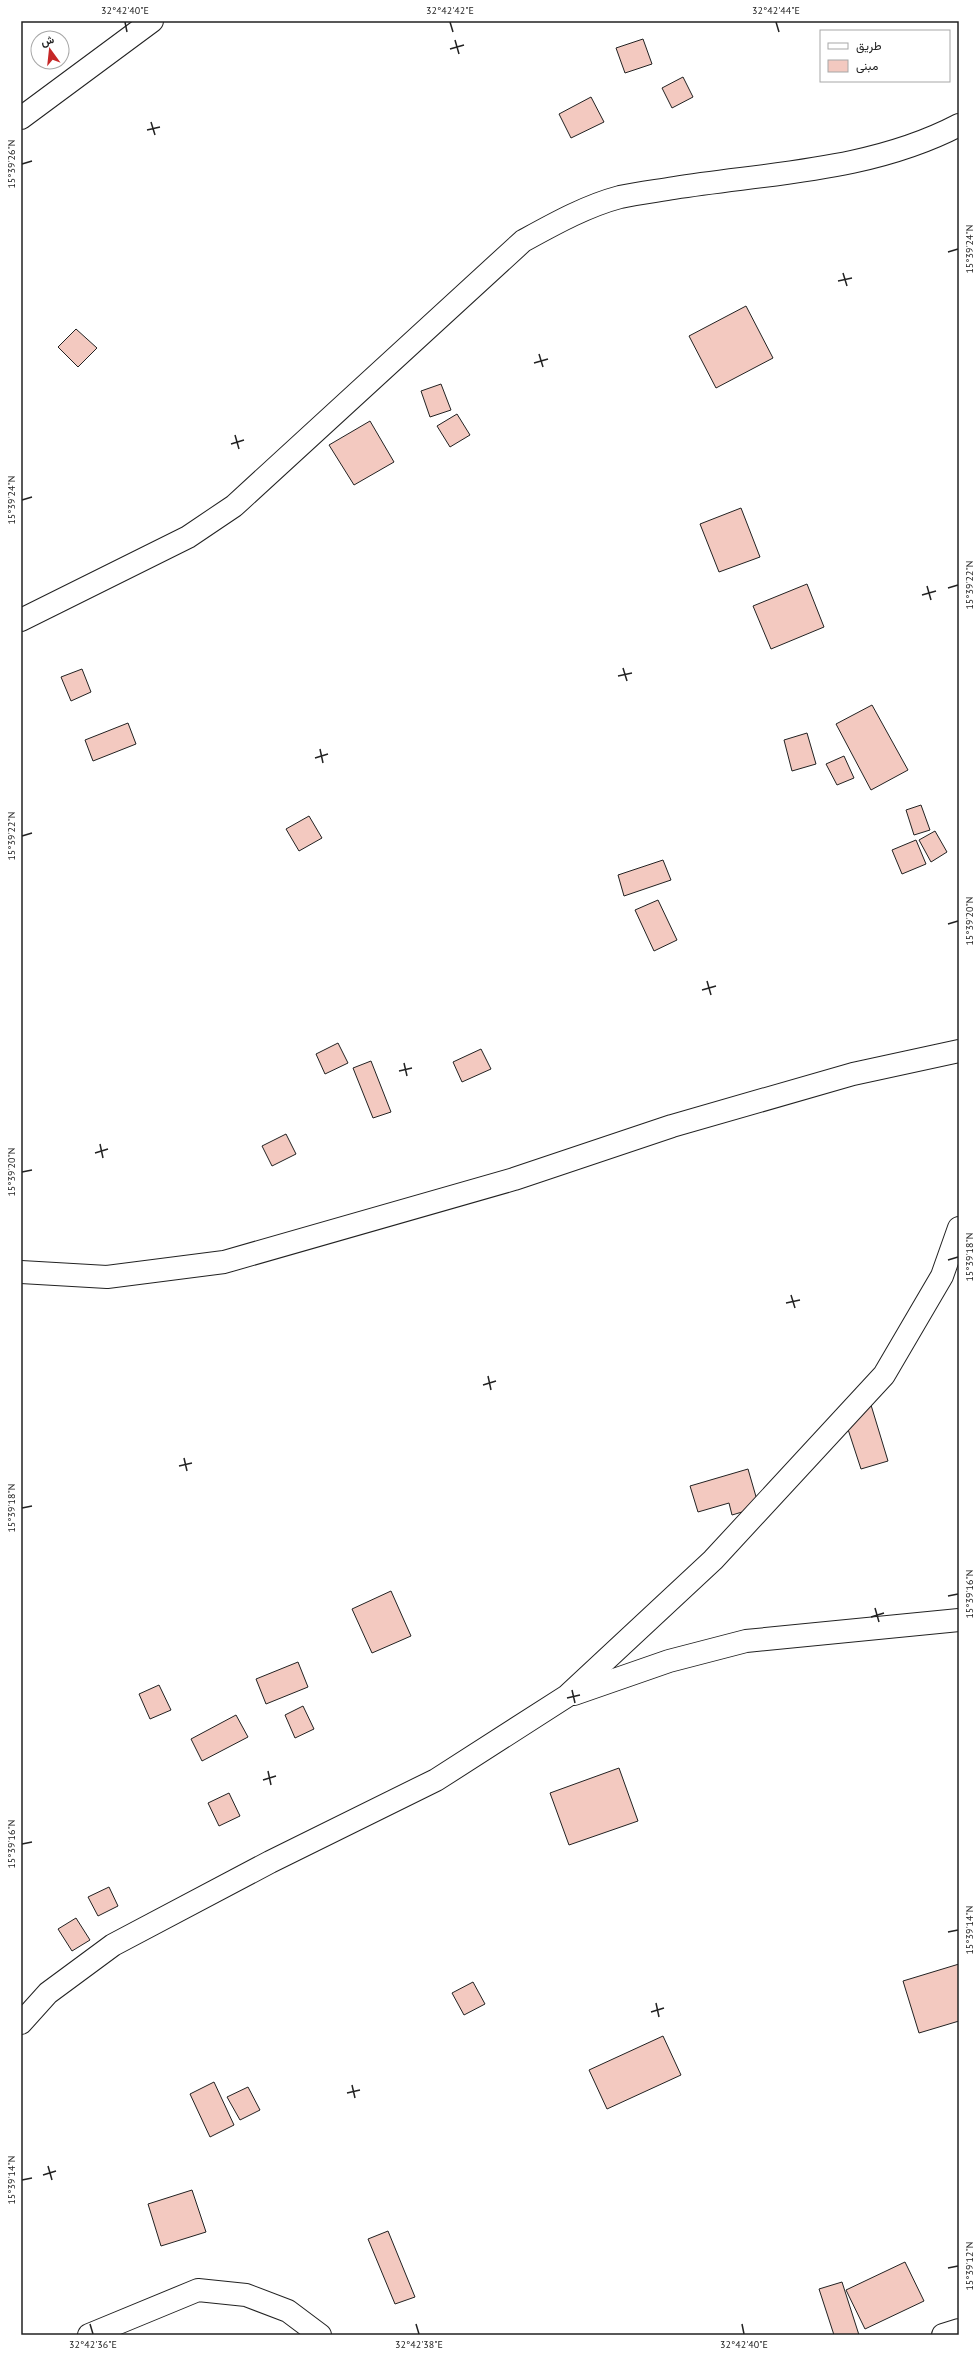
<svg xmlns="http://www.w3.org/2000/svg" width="980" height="2356" font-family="'PT Sans',Vazirmatn,sans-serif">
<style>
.building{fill:#f3c9c0;stroke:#222}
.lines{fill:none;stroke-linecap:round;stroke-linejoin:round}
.minor-casing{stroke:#222;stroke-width:24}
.minor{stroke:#fff;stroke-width:22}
.ticks{fill:none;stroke:#222;stroke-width:1.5}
.neatline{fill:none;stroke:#222;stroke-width:1.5}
.ticks-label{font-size:10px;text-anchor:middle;fill:#222}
</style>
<rect width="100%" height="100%" fill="#fff"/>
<g class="building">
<path d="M643 39 652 64 625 73 616 48Z"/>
<path d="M683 77 693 97 672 108 662 88Z"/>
<path d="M591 97 604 122 571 138 559 114Z"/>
<path d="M746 306 773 358 716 388 689 336Z"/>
<path d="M76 329 97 348 78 367 58 347Z"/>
<path d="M441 384 451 410 430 417 421 391Z"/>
<path d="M457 414 470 435 450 447 437 426Z"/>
<path d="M370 421 394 462 354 485 329 445Z"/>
<path d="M741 508 760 557 719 572 700 524Z"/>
<path d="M807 584 824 627 771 649 753 606Z"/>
<path d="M82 669 91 692 71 701 61 677Z"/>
<path d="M872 705 908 770 871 790 836 724Z"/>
<path d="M128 723 136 744 93 761 85 740Z"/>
<path d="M807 733 816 764 792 771 784 740Z"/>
<path d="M844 756 854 778 837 785 826 764Z"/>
<path d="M921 805 930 830 914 835 906 810Z"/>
<path d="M309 816 322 838 299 851 286 829Z"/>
<path d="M935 831 947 852 931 862 919 840Z"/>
<path d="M916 840 926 864 902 874 892 850Z"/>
<path d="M663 860 671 880 624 896 618 875Z"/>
<path d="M658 900 677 940 654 951 635 910Z"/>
<path d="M338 1043 348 1063 325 1074 316 1054Z"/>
<path d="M481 1049 491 1069 462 1082 453 1062Z"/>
<path d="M371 1061 391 1112 373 1118 353 1068Z"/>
<path d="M286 1134 296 1154 272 1166 262 1146Z"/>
<path d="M871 1405 888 1461 861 1469 843 1414Z"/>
<path d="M748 1469 759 1507 732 1515 729 1503 698 1512 690 1486Z"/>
<path d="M391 1591 411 1636 372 1653 352 1609Z"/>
<path d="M298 1662 308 1687 266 1704 256 1679Z"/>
<path d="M159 1685 171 1710 150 1719 139 1694Z"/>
<path d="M303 1706 314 1729 295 1738 285 1715Z"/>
<path d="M236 1715 248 1737 202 1761 191 1739Z"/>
<path d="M619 1768 638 1821 569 1845 550 1793Z"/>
<path d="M229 1793 240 1816 219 1826 208 1803Z"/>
<path d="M109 1887 118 1906 98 1916 88 1897Z"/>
<path d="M76 1918 90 1940 72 1951 58 1929Z"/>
<path d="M959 1964V2021L919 2033 903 1981Z"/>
<path d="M473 1982 485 2004 464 2015 452 1993Z"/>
<path d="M663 2036 681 2075 607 2109 589 2070Z"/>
<path d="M214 2082 234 2125 210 2137 190 2094Z"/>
<path d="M248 2087 260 2110 240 2120 227 2097Z"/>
<path d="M192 2190 206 2232 161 2246 148 2204Z"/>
<path d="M388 2231 415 2297 395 2304 368 2239Z"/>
<path d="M905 2262 924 2301 865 2329 846 2290Z"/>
<path d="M842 2282 859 2335H834L819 2289Z"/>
</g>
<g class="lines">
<defs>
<g id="minor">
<path d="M21 118 152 21"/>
<path d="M21 620 188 537 234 506 523 241C554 224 586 206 620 197 637 193 656 191 674 188 769 173 871 171 959 125"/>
<path d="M21 1272 107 1277 224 1262 514 1179 672 1126 853 1074 959 1051"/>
<path d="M574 1694 669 1661 746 1641 959 1620"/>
<path d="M21 2023 48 1993 113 1945 270 1862 436 1780 567 1696 713 1560 884 1375 942 1276 959 1228"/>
<path d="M89 2335 198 2290 246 2295 288 2311 320 2335"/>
<path d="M943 2335 959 2330"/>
</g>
</defs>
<use href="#minor" class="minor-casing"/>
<use href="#minor" class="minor"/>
</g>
<path class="ticks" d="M125 22 127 32M450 22 453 32M776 22 779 32M455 40 459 54M450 49 464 45M151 122 155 135M147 130 160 127M22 164 32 161M948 252 958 249M843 273 847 286M838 281 852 278M539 354 543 367M534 363 548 359M235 435 239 449M231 444 244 440M22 500 32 497M927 586 931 600M948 588 958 585M922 595 936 591M623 668 627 681M618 676 632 673M320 749 323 763M315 758 328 754M22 836 32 833M948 924 958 921M707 981 711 995M702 990 716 986M404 1063 407 1076M399 1071 412 1068M100 1144 103 1158M95 1153 108 1149M22 1172 32 1170M948 1260 958 1257M791 1295 795 1308M786 1303 800 1300M488 1376 491 1390M483 1385 496 1381M184 1458 187 1471M179 1466 192 1463M22 1508 32 1506M948 1596 958 1594M875 1608 879 1622M871 1617 884 1613M572 1690 575 1703M567 1698 580 1695M268 1771 271 1785M263 1780 276 1776M22 1844 32 1842M948 1932 958 1930M656 2003 659 2017M651 2012 664 2008M352 2085 355 2098M347 2093 360 2090M48 2166 52 2180M43 2175 56 2171M22 2180 32 2178M948 2268 958 2266M90 2324 93 2334M416 2324 419 2334M742 2324 744 2334"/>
<rect width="980" height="2356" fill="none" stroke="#ffffff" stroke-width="44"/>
<rect x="820" y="30" width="130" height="52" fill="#ffffff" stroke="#a7a7a7"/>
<rect x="828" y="43" width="20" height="6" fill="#ffffff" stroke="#a7a7a7"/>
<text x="856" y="50" font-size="12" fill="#222222">طريق</text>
<rect x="828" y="60" width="20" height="12" fill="#f3c9c0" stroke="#a7a7a7"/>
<text x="856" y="70" font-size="12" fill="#222222">مبنى</text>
<g transform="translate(50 50) rotate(345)"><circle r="19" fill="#ffffff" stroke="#a7a7a7"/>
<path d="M0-3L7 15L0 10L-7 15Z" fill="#c62828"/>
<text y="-6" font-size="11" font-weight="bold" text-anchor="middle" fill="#222222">ش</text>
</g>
<rect x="22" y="22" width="936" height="2312" class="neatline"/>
<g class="ticks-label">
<text x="125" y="14">32°42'40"E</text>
<text x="450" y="14">32°42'42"E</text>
<text x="776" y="14">32°42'44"E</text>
<text transform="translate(11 164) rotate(-90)" y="4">15°39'26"N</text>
<text transform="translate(969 249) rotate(-90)" y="4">15°39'24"N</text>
<text transform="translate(11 500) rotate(-90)" y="4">15°39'24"N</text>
<text transform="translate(969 585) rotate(-90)" y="4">15°39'22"N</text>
<text transform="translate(11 836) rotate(-90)" y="4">15°39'22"N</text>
<text transform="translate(969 921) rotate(-90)" y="4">15°39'20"N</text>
<text transform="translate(11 1172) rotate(-90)" y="4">15°39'20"N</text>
<text transform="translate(969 1257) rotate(-90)" y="4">15°39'18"N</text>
<text transform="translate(11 1508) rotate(-90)" y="4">15°39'18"N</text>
<text transform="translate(969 1594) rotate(-90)" y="4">15°39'16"N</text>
<text transform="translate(11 1844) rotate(-90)" y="4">15°39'16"N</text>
<text transform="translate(969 1930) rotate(-90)" y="4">15°39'14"N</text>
<text transform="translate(11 2180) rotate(-90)" y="4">15°39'14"N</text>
<text transform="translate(969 2266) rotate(-90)" y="4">15°39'12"N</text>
<text x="93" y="2348">32°42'36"E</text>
<text x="419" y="2348">32°42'38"E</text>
<text x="744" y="2348">32°42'40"E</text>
</g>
</svg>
